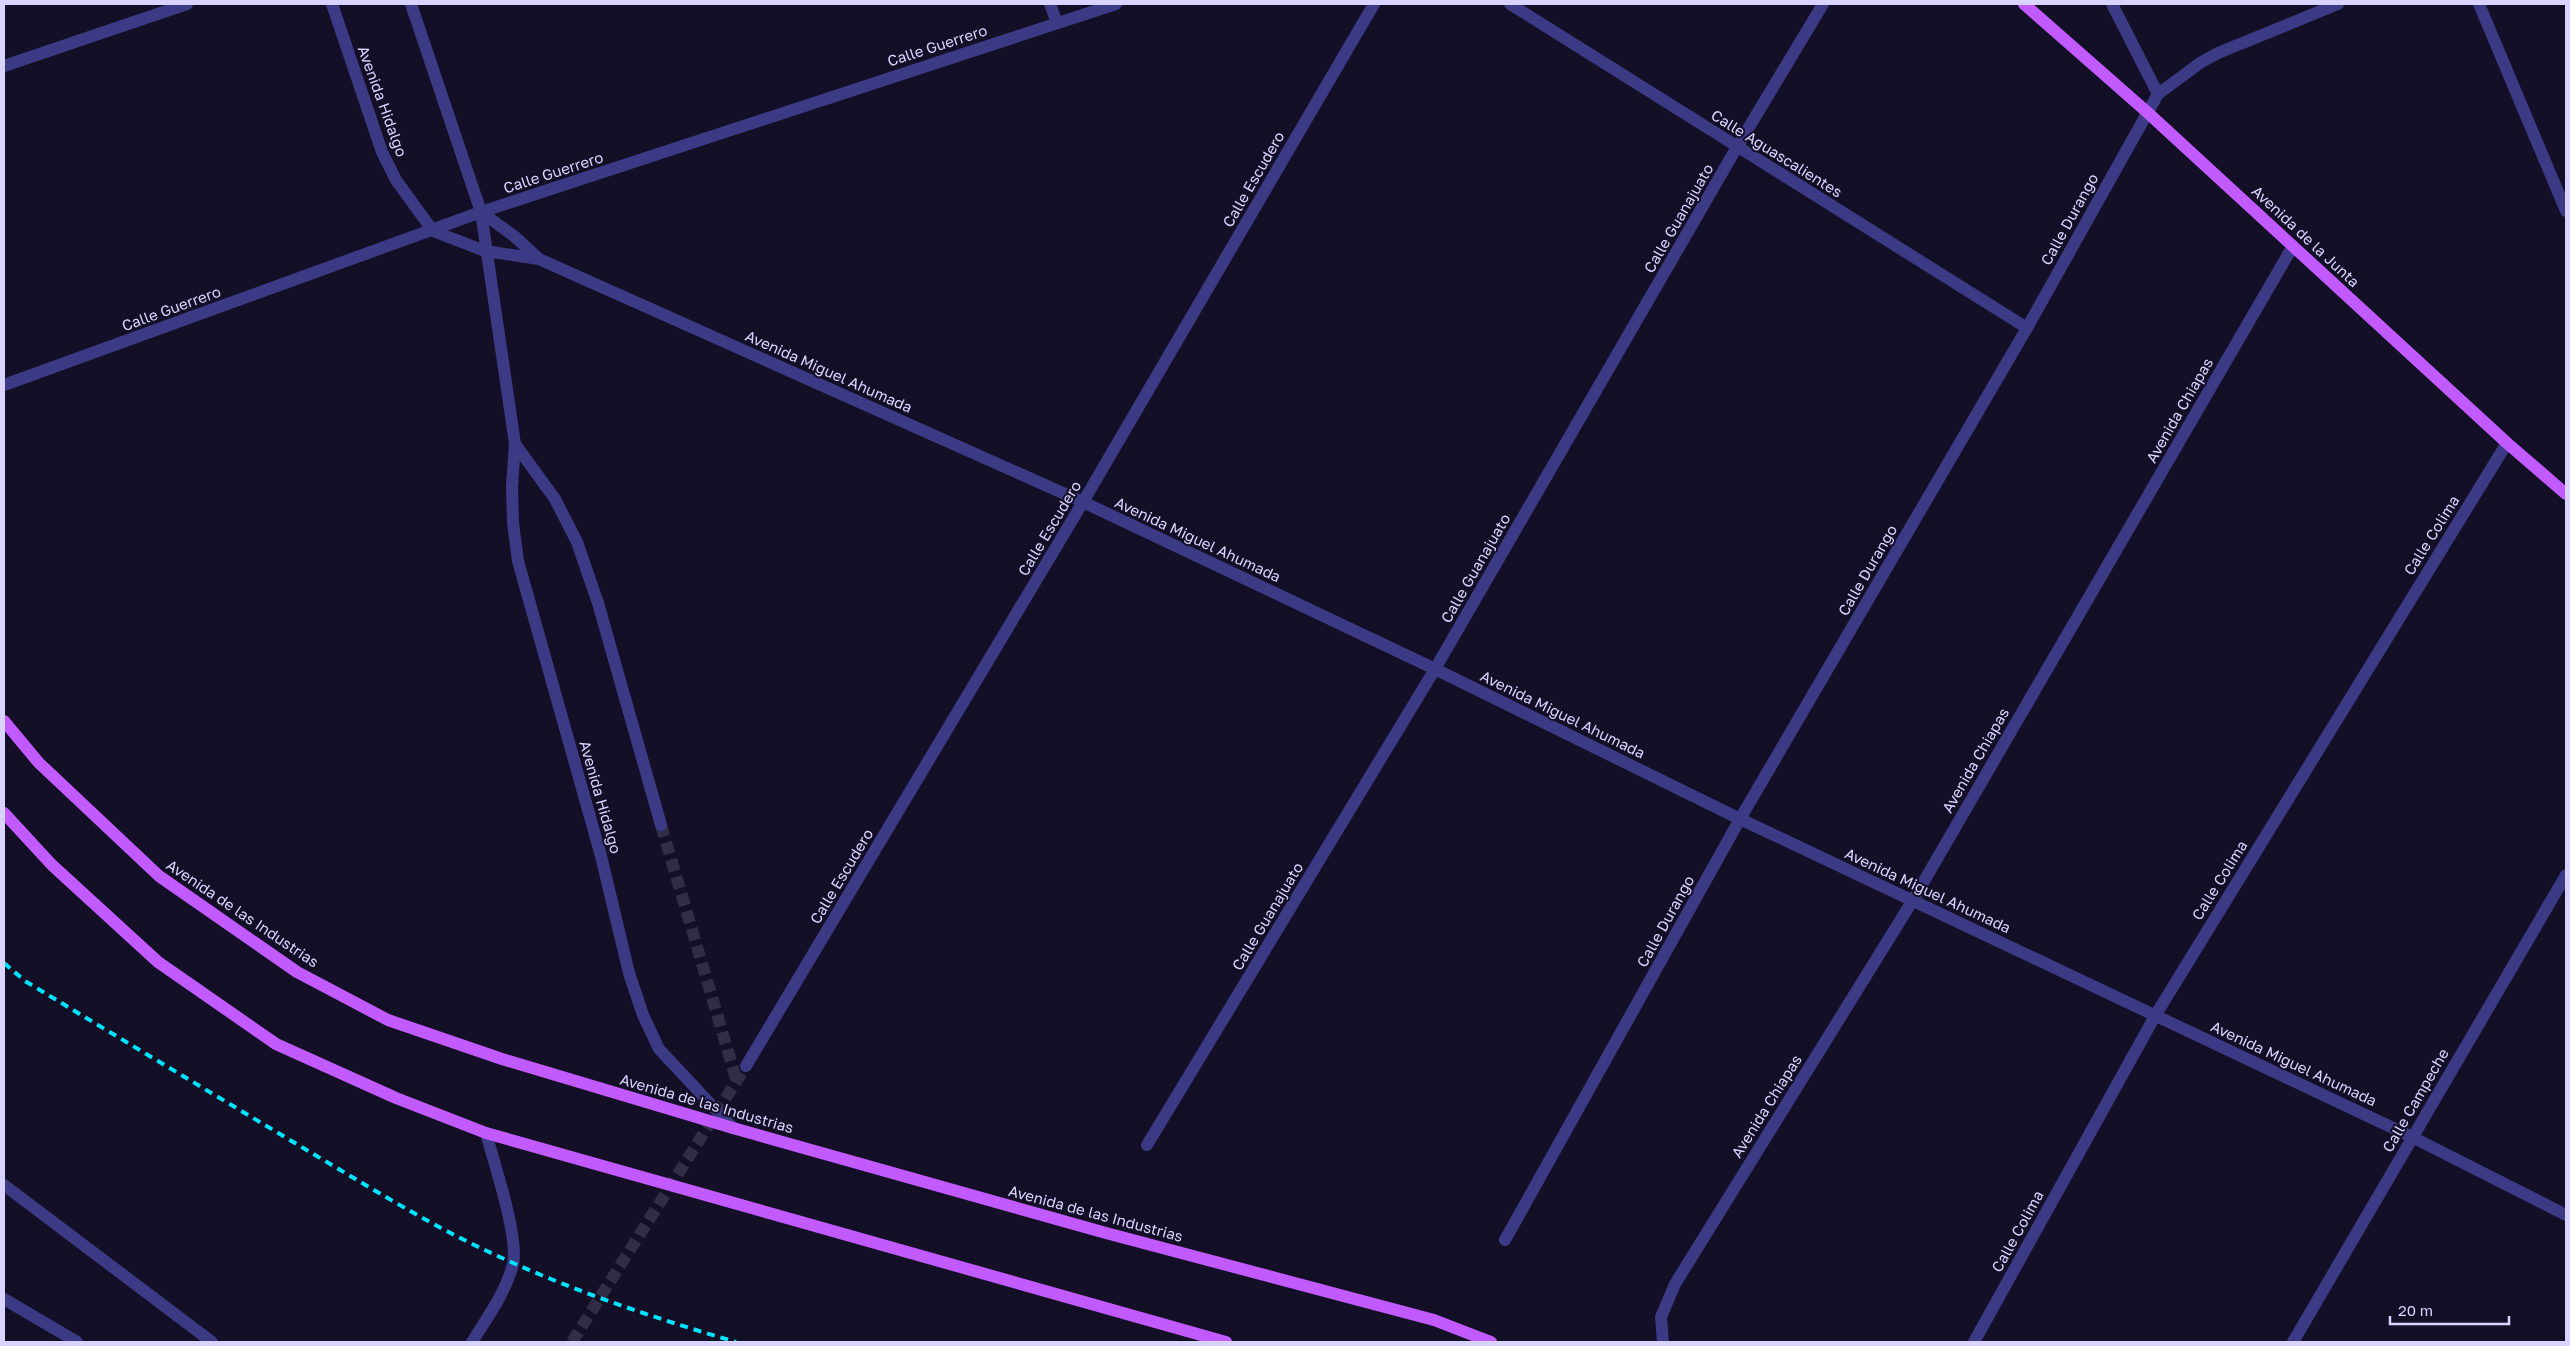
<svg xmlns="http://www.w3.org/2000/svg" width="2570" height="1346" font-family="'Golos Text',sans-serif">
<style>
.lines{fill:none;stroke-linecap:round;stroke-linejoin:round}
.minor-tunnel{stroke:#312d47;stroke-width:12;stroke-dasharray:12 6;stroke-linecap:butt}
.minor{stroke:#3d3a85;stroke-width:12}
.major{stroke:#c25bff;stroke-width:12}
.rail{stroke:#00e5ff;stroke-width:4;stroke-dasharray:8 6;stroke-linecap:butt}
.labels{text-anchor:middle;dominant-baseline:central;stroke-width:4;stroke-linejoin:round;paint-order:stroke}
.street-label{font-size:15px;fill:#d9d4ff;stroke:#130f26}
</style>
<rect width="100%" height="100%" fill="#130f26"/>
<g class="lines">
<g class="minor-tunnel">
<path d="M661 825 737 1082"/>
<path d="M572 1342 746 1066"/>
</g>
<g class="minor">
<path d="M332 4 382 152 396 180 433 231 485 251 539 259 1083 502 1435 669 1740 819 2412 1137 2566 1215"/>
<path d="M411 4 481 212 514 236 539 259"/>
<path d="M1050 4 1057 23"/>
<path d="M1510 4 2027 328"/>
<path d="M2112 4 2158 94"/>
<path d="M2479 4 2566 211"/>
<path d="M4 66 187 4"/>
<path d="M481 212 515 444 512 486 513 523 518 561 601 856 629 973 643 1015 659 1049 733 1128"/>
<path d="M4 385 481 212 1116 4"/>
<path d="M515 444 555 499 577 542 598 603 661 825"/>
<path d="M746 1066 1083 502 1374 4"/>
<path d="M1147 1145 1435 669 1737 147 1823 4"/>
<path d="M4 1185 212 1342"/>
<path d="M1505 1240 1740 819 2027 328 2158 94 2200 63 2218 53 2338 4"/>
<path d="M4 1299 77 1342"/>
<path d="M472 1342C487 1318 506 1292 513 1264 519 1237 494 1163 486 1133"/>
<path d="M1663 1342 1661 1317 1675 1284 1913 900 2293 246"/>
<path d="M1974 1342 2155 1016 2507 443"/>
<path d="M2293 1342 2566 875"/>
</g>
<g class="major">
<path d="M2024 4 2147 112 2507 443 2566 494"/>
<path d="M4 721 39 763 159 876 297 972 388 1020 502 1059 733 1128 1106 1233 1434 1320 1491 1342"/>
<path d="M4 813 52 865 158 962 276 1044 396 1098 486 1133 1226 1342"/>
</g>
<path class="rail" d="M4 963 25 981C121 1039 218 1097 315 1155 371 1188 427 1223 487 1251 567 1289 651 1317 736 1342"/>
</g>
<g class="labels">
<g class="street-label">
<text transform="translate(937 45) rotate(-18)">Calle Guerrero</text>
<text transform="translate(383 101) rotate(70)">Avenida Hidalgo</text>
<text transform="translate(1777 153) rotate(32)">Calle Aguascalientes</text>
<text transform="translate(553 172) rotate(-18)">Calle Guerrero</text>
<text transform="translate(1253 179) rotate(-60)">Calle Escudero</text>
<text transform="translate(1678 218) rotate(-60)">Calle Guanajuato</text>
<text transform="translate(2069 219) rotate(-61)">Calle Durango</text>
<text transform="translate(2306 236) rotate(43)">Avenida de la Junta</text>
<text transform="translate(171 308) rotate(-20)">Calle Guerrero</text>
<text transform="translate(829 371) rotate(24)">Avenida Miguel Ahumada</text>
<text transform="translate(2179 410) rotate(-60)">Avenida Chiapas</text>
<text transform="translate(1049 528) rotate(-59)">Calle Escudero</text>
<text transform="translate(2431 535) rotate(-58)">Calle Colima</text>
<text transform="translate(1198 539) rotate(25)">Avenida Miguel Ahumada</text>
<text transform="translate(1475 568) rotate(-60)">Calle Guanajuato</text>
<text transform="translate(1867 570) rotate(-60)">Calle Durango</text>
<text transform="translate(1563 714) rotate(26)">Avenida Miguel Ahumada</text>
<text transform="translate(1975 760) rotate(-60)">Avenida Chiapas</text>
<text transform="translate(601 797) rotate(74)">Avenida Hidalgo</text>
<text transform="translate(841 876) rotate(-59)">Calle Escudero</text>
<text transform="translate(2219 880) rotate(-58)">Calle Colima</text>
<text transform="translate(1928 890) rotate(25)">Avenida Miguel Ahumada</text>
<text transform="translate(243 913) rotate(34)">Avenida de las Industrias</text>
<text transform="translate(1267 916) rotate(-59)">Calle Guanajuato</text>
<text transform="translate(1665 921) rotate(-61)">Calle Durango</text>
<text transform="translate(2294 1063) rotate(25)">Avenida Miguel Ahumada</text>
<text transform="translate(2415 1100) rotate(-60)">Calle Campeche</text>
<text transform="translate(707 1103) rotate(16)">Avenida de las Industrias</text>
<text transform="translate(1766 1106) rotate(-58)">Avenida Chiapas</text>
<text transform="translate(1096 1213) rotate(15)">Avenida de las Industrias</text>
<text transform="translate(2017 1231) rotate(-61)">Calle Colima</text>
</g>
</g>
<rect width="2570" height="1346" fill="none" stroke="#d9d4ff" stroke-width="10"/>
<path d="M2390 1316v8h119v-8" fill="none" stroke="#d9d4ff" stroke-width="2.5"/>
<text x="2398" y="1316" font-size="15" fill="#d9d4ff" stroke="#130f26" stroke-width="4" paint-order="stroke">20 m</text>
</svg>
